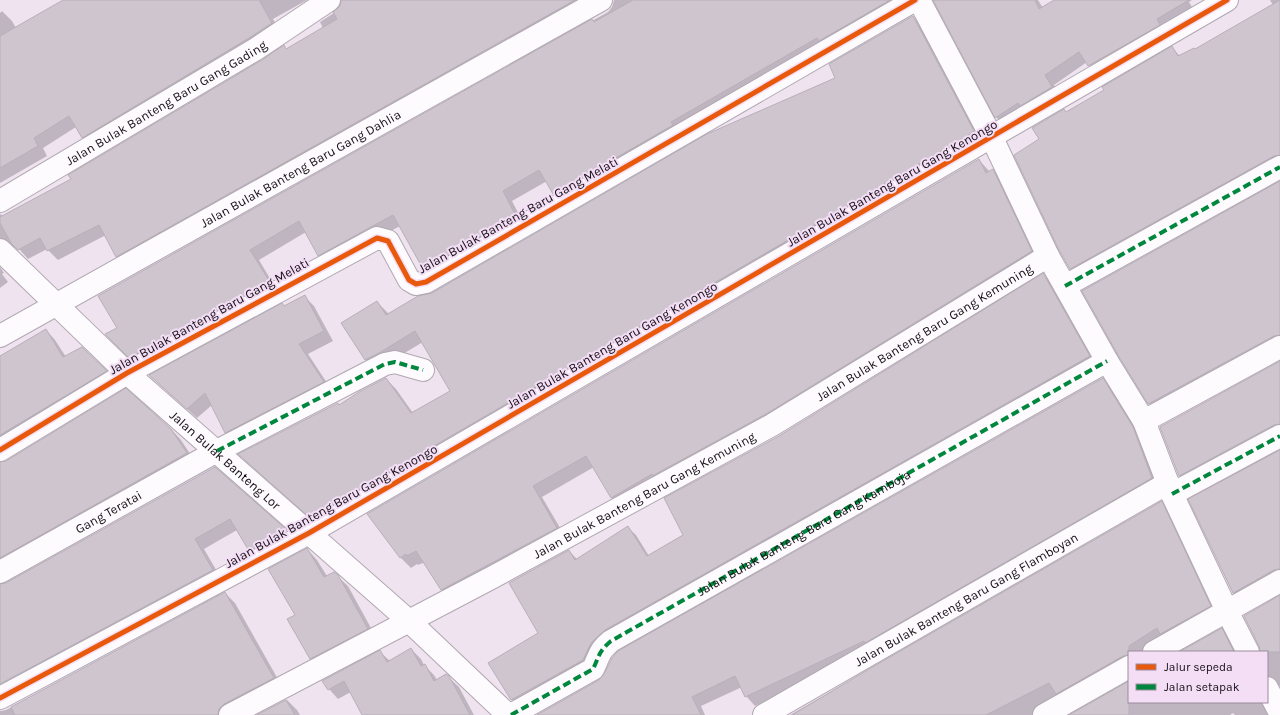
<svg xmlns="http://www.w3.org/2000/svg" width="1280" height="715" font-family="Karla,sans-serif">
<style>
.shadow{fill:#0003}
.building{fill:#cec5cf;stroke:#b8afb9}
.lines{fill:none;stroke-linecap:round;stroke-linejoin:round}
.minor-casing{stroke:#b1a8b2;stroke-width:24}
.minor{stroke:#fdfbfd;stroke-width:22}
.quiet{stroke:#00873e;stroke-width:4;stroke-dasharray:8 4;stroke-linecap:butt}
.cycleway-casing{stroke:#f3def5;stroke-width:8}
.cycleway{stroke:#e8590c;stroke-width:5}
.labels{text-anchor:middle;dominant-baseline:central;stroke-width:4;stroke-linejoin:round;paint-order:stroke}
.street-label{font-size:13px;fill:#160f16;stroke:#f3def5}
</style>
<rect width="100%" height="100%" fill="#efe3f0"/>
<g class="shadow">
<path d="M65 0H307L273 19 281 33 92 147 83 137 76 127 43 148 47 156 0 183V13L2 11 12 21 16 28Z"/>
<path d="M342 0H602L127 266 117 256 106 235 58 260 47 249 28 259 20 250 14 247H7L0 252V214L4 216 72 180 284 47 287 50 323 28 320 22 337 11 341 6Z"/>
<path d="M614 0H902L563 203 554 194 547 181 512 201 525 226 433 278 424 269 400 226 328 265 319 255 306 232 259 260 278 292 140 367 107 334 118 328 99 296 608 12 612 7Z"/>
<path d="M938 0H1038L1043 8 1055 0H1192L1189 2 1195 12 1099 75 1087 62 1054 85 1061 97 1006 127 996 117Z"/>
<path d="M1270 0H1280V168L1080 278 1070 268 1040 139 1066 112 1106 91 1172 48 1180 56 1195 50 1273 5Z"/>
<path d="M913 17 923 27 984 142 322 528 250 464 339 406 386 379 396 389 413 413 451 392 423 342 376 370 366 360 343 324 377 302 389 314 433 294 837 78Z"/>
<path d="M979 160 990 172 993 170 1003 180 1041 262 622 507 611 497 594 467 542 497 566 538 452 600 442 589 425 562 418 565 417 564 411 568 400 557Z"/>
<path d="M1280 182V348L1159 413 1149 404 1119 354Z"/>
<path d="M0 267 4 273 2 274 8 282 0 288Z"/>
<path d="M1043 275 1051 283 1097 365 599 652 520 708 512 700 489 663 540 633 569 551 578 560 627 527 636 535 649 556 684 535Z"/>
<path d="M304 296 314 306 333 341 308 354 333 392 236 442 226 432 212 405 197 418 150 376Z"/>
<path d="M46 330 55 340 66 357 82 348 115 381 0 452V393Z"/>
<path d="M1280 362V436L1189 485 1179 476Z"/>
<path d="M1102 379 1112 389 1142 437 1161 487 768 713 759 704 755 706 746 696 742 687 701 706 705 715H539L600 681Z"/>
<path d="M171 429 181 440 196 463 0 574V463Z"/>
<path d="M1280 451V582L1243 602 1233 593 1190 500Z"/>
<path d="M214 468 296 541 259 560 249 550 237 530 204 549 222 580 0 700V585L6 584Z"/>
<path d="M1161 502 1171 512 1220 616 1156 652H1129V668L1046 715H790Z"/>
<path d="M307 549 317 560 327 576H337L348 586 377 639 321 668 311 658 296 615Z"/>
<path d="M225 593 235 603 283 688 232 715H0V711L6 710Z"/>
<path d="M1280 596V686L1277 685 1267 690V652H1261Z"/>
<path d="M1222 629 1231 639 1238 652H1181Z"/>
<path d="M411 649 421 659 424 665 434 675 437 680 446 675 459 687 474 715H364L351 692 338 699 329 689 380 652 390 661Z"/>
<path d="M1129 683V702H1265L1271 715H1235L1233 713 1230 715H1071Z"/>
<path d="M287 700 297 710 300 715H259Z"/>
</g>
<g class="building">
<path d="M63 0H259L272 23 249 38 82 138 69 116 34 138 38 146 0 168V36Z"/>
<path d="M341 0H575L116 257 99 225 47 251 40 238 18 250 11 243 0 223V217L71 179 68 175 262 60 284 45 286 49 337 19 333 12 340 6Z"/>
<path d="M633 0H890L819 41 817 38 671 122 673 125 553 194 539 170 503 191 516 216 423 269 393 215 318 256 299 221 250 250 270 282 129 358 105 334 117 328 98 296 592 19 594 22Z"/>
<path d="M933 0H1035L1039 9 1054 0H1189L1157 19 1160 25 1088 66 1079 52 1045 75 1052 87 1020 106 1018 103 995 118Z"/>
<path d="M1280 0V155L1274 156 1070 269 1059 250 1014 155 1039 139 1032 128 1064 109 1066 112 1104 90 1102 87 1172 46 1178 56 1194 48 1195 49Z"/>
<path d="M913 16 974 131 967 136 310 518 238 454 338 403 339 405 359 392 386 378 411 413 450 391 415 331 379 353 365 360 341 323 377 301 386 315 418 296 432 293 707 134 835 78 829 64Z"/>
<path d="M979 159 986 173 993 169 1032 251 766 414 652 476V474L611 498 586 456 533 486 557 528 441 590 416 551 407 556 406 554 400 558 367 514Z"/>
<path d="M1280 181V335L1274 336 1148 404 1118 355 1082 291Z"/>
<path d="M1043 273 1090 356 605 630 591 643 583 660 511 700 488 663 538 633 509 583 569 550 575 560 628 526 647 556 683 535 664 498 779 436Z"/>
<path d="M305 295 324 331 299 344 324 382 225 433 205 393 187 409 149 375 282 303 284 306Z"/>
<path d="M46 329 63 357 82 347 107 371 0 435V356Z"/>
<path d="M1280 361V424L1274 425 1179 476 1160 427Z"/>
<path d="M1103 378 1133 427 1152 478 865 643 864 641 745 697 735 676 692 697 701 715H537L599 680 604 674 612 658 618 651Z"/>
<path d="M126 388 171 429 187 453 0 558V462L6 461Z"/>
<path d="M1280 450V569L1274 570 1233 593 1188 499Z"/>
<path d="M215 467 287 530 249 551 230 519 195 539 213 570 0 684V584L6 583Z"/>
<path d="M1162 501 1211 606 1160 634 1157 628 1129 646V655L1123 656 1056 694 1049 683 986 715H792L876 665Z"/>
<path d="M307 548 324 577 334 572 338 575 368 629 310 659 287 619 295 615 268 569Z"/>
<path d="M225 592 274 678 224 704 219 709 218 715H15L11 707Z"/>
<path d="M1280 595V652H1260L1259 646 1244 616Z"/>
<path d="M1222 628 1234 652H1179Z"/>
<path d="M411 648 421 666 425 664 434 681 446 674 449 676 470 715H362L344 681 328 690 322 681 380 650 387 662Z"/>
<path d="M1129 681V715H1069Z"/>
<path d="M286 700 295 715H257Z"/>
</g>
<g class="lines">
<defs>
<g id="minor">
<path d="M919 0 992 138 1048 256 1107 361 1144 421 1172 494 1227 611 1248 652"/>
<path id="s1" d="M0 201 256 49 329 0"/>
<path id="s2" d="M0 250 127 373 409 621 508 715"/>
<path d="M1065 286 1280 167"/>
<path id="s3" d="M0 336 601 0"/>
<path d="M1144 421 1280 347"/>
<path d="M0 450 127 373 377 238 388 241 409 280 416 284 426 282 915 0"/>
<path d="M1172 494 1280 436"/>
<path id="s4" d="M0 572 217 451 385 364 395 362 423 370"/>
<path d="M1154 652 1280 581"/>
<path d="M1267 688 1280 713"/>
<path d="M0 698 309 533 1227 0"/>
<path id="s5" d="M230 715 493 577 772 425 1048 256"/>
<path d="M511 715 593 669C600 655 598 652 611 641L1107 361"/>
<path id="s6" d="M764 715 1168 483"/>
<path d="M1044 715 1129 667"/>
</g>
</defs>
<use href="#minor" class="minor-casing"/>
<use href="#minor" class="minor"/>
<g class="quiet">
<path d="M1065 286 1280 167"/>
<path d="M217 451 385 364 395 362 423 370"/>
<path d="M1172 494 1280 436"/>
<path id="s7" d="M511 715 593 669C600 655 598 652 611 641L1107 361"/>
</g>
<defs>
<g id="cycleway">
<path d="M0 450 127 373 377 238 388 241 409 280 416 284 426 282 915 0"/>
<path d="M0 698 309 533 1227 0"/>
</g>
</defs>
<use href="#cycleway" class="cycleway-casing"/>
<use href="#cycleway" class="cycleway"/>
</g>
<g class="labels">
<g class="street-label">
<text stroke="none"><textPath href="#s1" startOffset="193">Jalan Bulak Banteng Baru Gang Gading</textPath></text>
<text stroke="none"><textPath href="#s3" startOffset="344">Jalan Bulak Banteng Baru Gang Dahlia</textPath></text>
<text transform="translate(892 183) rotate(-30)">Jalan Bulak Banteng Baru Gang Kenongo</text>
<text transform="translate(518 215) rotate(-29)">Jalan Bulak Banteng Baru Gang Melati</text>
<text transform="translate(209 316) rotate(-29)">Jalan Bulak Banteng Baru Gang Melati</text>
<text stroke="none"><textPath href="#s5" startOffset="793">Jalan Bulak Banteng Baru Gang Kemuning</textPath></text>
<text transform="translate(612 345) rotate(-30)">Jalan Bulak Banteng Baru Gang Kenongo</text>
<text stroke="none"><textPath href="#s2" startOffset="308">Jalan Bulak Banteng Lor</textPath></text>
<text stroke="none"><textPath href="#s5" startOffset="469">Jalan Bulak Banteng Baru Gang Kemuning</textPath></text>
<text transform="translate(331 506) rotate(-29)">Jalan Bulak Banteng Baru Gang Kenongo</text>
<text stroke="none"><textPath href="#s4" startOffset="124">Gang Teratai</textPath></text>
<text stroke="none"><textPath href="#s7" startOffset="349">Jalan Bulak Banteng Baru Gang Kamboja</textPath></text>
<text stroke="none"><textPath href="#s6" startOffset="233">Jalan Bulak Banteng Baru Gang Flamboyan</textPath></text>
</g>
</g>
<rect x="1128" y="651" width="140" height="52" fill="#f3def5" stroke="#9b8b9c"/>
<rect x="1136" y="664" width="20" height="6" fill="#e8590c" stroke="#9b8b9c"/>
<text x="1164" y="671" font-size="12" fill="#160f16">Jalur sepeda</text>
<rect x="1136" y="684" width="20" height="6" fill="#00873e" stroke="#9b8b9c"/>
<text x="1164" y="691" font-size="12" fill="#160f16">Jalan setapak</text>
</svg>
